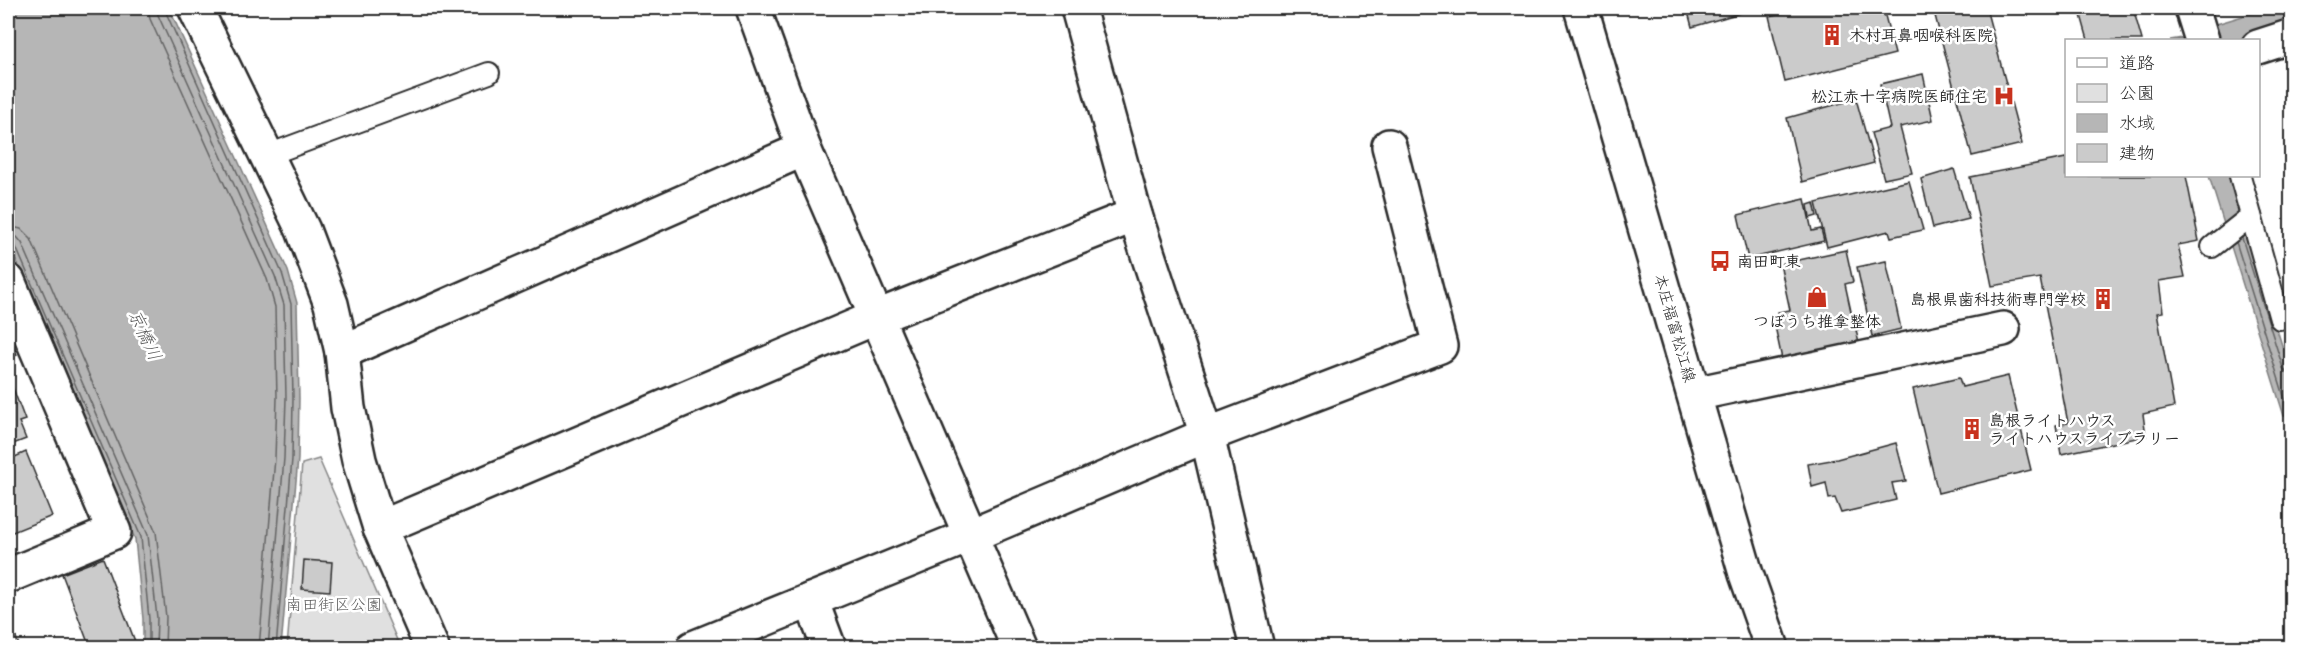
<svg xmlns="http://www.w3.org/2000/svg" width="2299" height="655" font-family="'Shantell Sans','Klee One',sans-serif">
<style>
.green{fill:#e0e0e0;stroke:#868686;stroke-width:1.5}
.water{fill:#b6b6b6;stroke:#7e7e7e;stroke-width:1.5}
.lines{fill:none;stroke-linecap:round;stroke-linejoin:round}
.shore{stroke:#636363;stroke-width:1.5}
.building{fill:#cbcbcb;stroke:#2b2b2b;stroke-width:1.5}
.lane-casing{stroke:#2b2b2b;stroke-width:24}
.street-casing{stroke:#2b2b2b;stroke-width:38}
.secondary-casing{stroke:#2b2b2b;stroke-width:38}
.lane{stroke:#fff;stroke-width:20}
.street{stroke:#fff;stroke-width:33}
.secondary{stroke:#fff;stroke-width:33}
.labels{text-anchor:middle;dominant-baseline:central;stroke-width:5;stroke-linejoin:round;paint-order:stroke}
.poi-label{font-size:16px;font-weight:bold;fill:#2b2b2b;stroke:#fff;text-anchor:start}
.street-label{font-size:16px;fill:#2b2b2b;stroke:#fff}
.park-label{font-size:16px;fill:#585858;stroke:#fff}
.water-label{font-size:18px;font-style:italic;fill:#5c5c5c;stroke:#fff}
</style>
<rect width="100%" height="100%" fill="#fff"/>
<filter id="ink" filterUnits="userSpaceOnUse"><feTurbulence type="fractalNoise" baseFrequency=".0167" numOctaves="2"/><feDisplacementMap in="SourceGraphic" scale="12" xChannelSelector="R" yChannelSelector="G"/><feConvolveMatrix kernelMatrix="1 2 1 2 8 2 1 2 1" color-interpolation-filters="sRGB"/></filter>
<g filter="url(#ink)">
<path class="green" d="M319 459 400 647 287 648 302 464Z"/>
<g class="water">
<path d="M8 8H169L288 271 297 303 299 398 298 459 281 647H143V619L135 539 8 242Z"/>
<path d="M2269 8H2291V30L2258 40H2170L2189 37 2210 26Z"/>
<path d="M2209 176H2229L2291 374V435L2287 417 2284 416Z"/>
</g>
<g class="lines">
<g class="shore">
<path d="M148 8 150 19 267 279 275 307 277 398 275 458 259 648"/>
<path d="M157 8 158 15 275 276 284 305 286 398 284 458 268 648"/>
<path d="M164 8 282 273 291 304 293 398 292 459 276 648"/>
<path d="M8 226 21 229 31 239 156 532 166 617 165 648"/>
<path d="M8 235 17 237 22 243 148 535 157 618 156 648"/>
<path d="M2242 238 2283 368 2286 372H2292"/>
<path d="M8 242 13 243 16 247 141 537 149 619V648"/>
<path d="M2236 242 2288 409 2292 413"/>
</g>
</g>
<g class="building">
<path d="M1687 8H1757L1692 27Z"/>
<path d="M1807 8H1883L1895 54 1785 82 1769 16Z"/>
<path d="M1933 8H1986L2022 144 1972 156Z"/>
<path d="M2079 8H2133L2142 40H2088Z"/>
<path d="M1923 74 1933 120 1900 127 1912 173 1884 179 1871 133 1890 128 1880 84Z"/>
<path d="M1856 99 1874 163 1802 182 1787 118Z"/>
<path d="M2066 158V176H2186L2199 241 2178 245 2185 277 2159 281 2163 312 2157 313 2174 407 2143 414 2146 436 2061 454 2056 425 2068 423 2040 278 1992 286 1970 177Z"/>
<path d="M1954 169 1969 219 1933 228 1921 179Z"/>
<path d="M1909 181 1923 230 1891 237 1889 231 1827 247 1816 203Z"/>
<path d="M1805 199 1812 231 1821 229 1824 241 1748 259 1738 215Z"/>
<path d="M1814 203 1817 216 1810 218 1808 205Z"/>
<path d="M1846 250 1853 282 1845 284 1852 316 1861 314 1864 329 1856 330 1860 348 1783 364 1775 326 1781 325 1778 312 1790 310 1780 264Z"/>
<path d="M1886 261 1901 329 1872 336 1857 267Z"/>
<path d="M10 335 17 355 8 358V336Z"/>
<path d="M8 358 14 374 8 375 25 420 19 422 26 439 8 446Z"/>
<path d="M2008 376 2031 470 1938 493 1913 389 1959 378 1962 387Z"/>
<path d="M1896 443 1906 481 1892 483 1896 500 1841 513 1835 498 1829 499 1826 483 1812 487 1808 464 1837 459Z"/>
<path d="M26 452 52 516 8 534V460Z"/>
<path d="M103 558 136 644V648H90L62 574Z"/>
<path d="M304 560 332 562 330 591 302 589Z"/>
<path d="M11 624 20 648H8V626Z"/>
</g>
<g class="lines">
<defs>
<g id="lane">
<path d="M268 155 489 73"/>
<path d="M2240 176 2280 319"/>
<path d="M2212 247 2251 216"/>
</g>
<g id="street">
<path d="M753 8 804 149 1019 648"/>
<path d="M1078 8 1135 215 1207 435 1257 648"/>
<path d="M2192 8 2202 40"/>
<path d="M2258 47 2292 36"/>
<path d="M8 281 114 532 8 576"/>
<path d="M342 352 804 149"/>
<path d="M1694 394 2003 329"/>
<path d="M380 528 877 317 1135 215"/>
<path d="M811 600 829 648"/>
<path d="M693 648 969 536 1207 435 1440 346 1389 146"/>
</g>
<g id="secondary">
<path d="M195 8 303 230 331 304 342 352 348 408 359 460 380 528 432 648"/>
<path d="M1581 8 1746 574 1772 648"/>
</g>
</defs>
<use href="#lane" class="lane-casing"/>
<use href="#street" class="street-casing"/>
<use href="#secondary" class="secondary-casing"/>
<use href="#lane" class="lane"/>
<use href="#street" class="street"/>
<use href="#secondary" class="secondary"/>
</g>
</g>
<defs>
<symbol id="building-bare" viewBox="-9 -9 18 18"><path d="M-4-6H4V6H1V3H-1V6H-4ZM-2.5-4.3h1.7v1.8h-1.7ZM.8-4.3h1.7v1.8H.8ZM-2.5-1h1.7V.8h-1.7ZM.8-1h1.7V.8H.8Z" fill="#c8321e" stroke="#fff" stroke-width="2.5" paint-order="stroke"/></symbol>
<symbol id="hospital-bare" viewBox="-9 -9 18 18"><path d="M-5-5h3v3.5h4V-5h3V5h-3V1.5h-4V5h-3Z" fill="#c8321e" stroke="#fff" stroke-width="2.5" paint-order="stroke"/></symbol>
<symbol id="bus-bare" viewBox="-9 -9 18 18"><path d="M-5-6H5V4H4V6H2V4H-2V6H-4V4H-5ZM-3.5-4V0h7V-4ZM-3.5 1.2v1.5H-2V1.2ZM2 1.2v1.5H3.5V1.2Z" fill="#c8321e" stroke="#fff" stroke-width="2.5" paint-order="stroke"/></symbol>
<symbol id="shop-bare" viewBox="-9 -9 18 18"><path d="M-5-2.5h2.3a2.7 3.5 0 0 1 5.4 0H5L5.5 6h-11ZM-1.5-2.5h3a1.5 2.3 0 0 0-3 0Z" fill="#c8321e" stroke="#fff" stroke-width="2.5" paint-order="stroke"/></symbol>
</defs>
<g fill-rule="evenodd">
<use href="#building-bare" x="1817" y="20" width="30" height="30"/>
<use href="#hospital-bare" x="1989" y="81" width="30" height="30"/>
<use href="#bus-bare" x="1705" y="246" width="30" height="30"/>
<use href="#shop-bare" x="1802" y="282" width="30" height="30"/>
<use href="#building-bare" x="2088" y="284" width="30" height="30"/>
<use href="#building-bare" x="1957" y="414" width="30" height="30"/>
</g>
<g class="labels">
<g class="poi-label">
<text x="1849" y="35">木村耳鼻咽喉科医院</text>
<text x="1987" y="96" text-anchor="end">松江赤十字病院医師住宅</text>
<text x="1737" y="261">南田町東</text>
<text x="2086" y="299" text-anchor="end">島根県歯科技術専門学校</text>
<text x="1817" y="321" text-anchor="middle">つぼうち推拿整体</text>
<text x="1989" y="420">島根ライトハウス<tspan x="1989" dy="18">ライトハウスライブラリー</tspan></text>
</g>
<g class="street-label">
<text transform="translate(1675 328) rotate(74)">本庄福富松江線</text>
</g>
<g class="park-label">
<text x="334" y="604">南田街区公園</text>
</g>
<g class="water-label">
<text transform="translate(145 335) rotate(65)">京橋川</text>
</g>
</g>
<rect width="2299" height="655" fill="none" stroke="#fff" stroke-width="30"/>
<rect x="15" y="15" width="2269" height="625" fill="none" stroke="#2b2b2b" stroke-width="2" filter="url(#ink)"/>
<rect x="2065" y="39" width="195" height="138" fill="#ffffff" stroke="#aaaaaa" stroke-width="1.5"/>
<rect x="2077" y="58" width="30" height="9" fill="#ffffff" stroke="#aaaaaa" stroke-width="1.5"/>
<text x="2119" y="69" font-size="18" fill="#2b2b2b">道路</text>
<rect x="2077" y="84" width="30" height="18" fill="#e0e0e0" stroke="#aaaaaa" stroke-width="1.5"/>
<text x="2119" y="99" font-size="18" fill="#2b2b2b">公園</text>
<rect x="2077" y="114" width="30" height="18" fill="#b6b6b6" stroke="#aaaaaa" stroke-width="1.5"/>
<text x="2119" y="129" font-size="18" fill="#2b2b2b">水域</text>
<rect x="2077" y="144" width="30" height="18" fill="#cbcbcb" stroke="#aaaaaa" stroke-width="1.5"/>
<text x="2119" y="159" font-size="18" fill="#2b2b2b">建物</text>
</svg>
